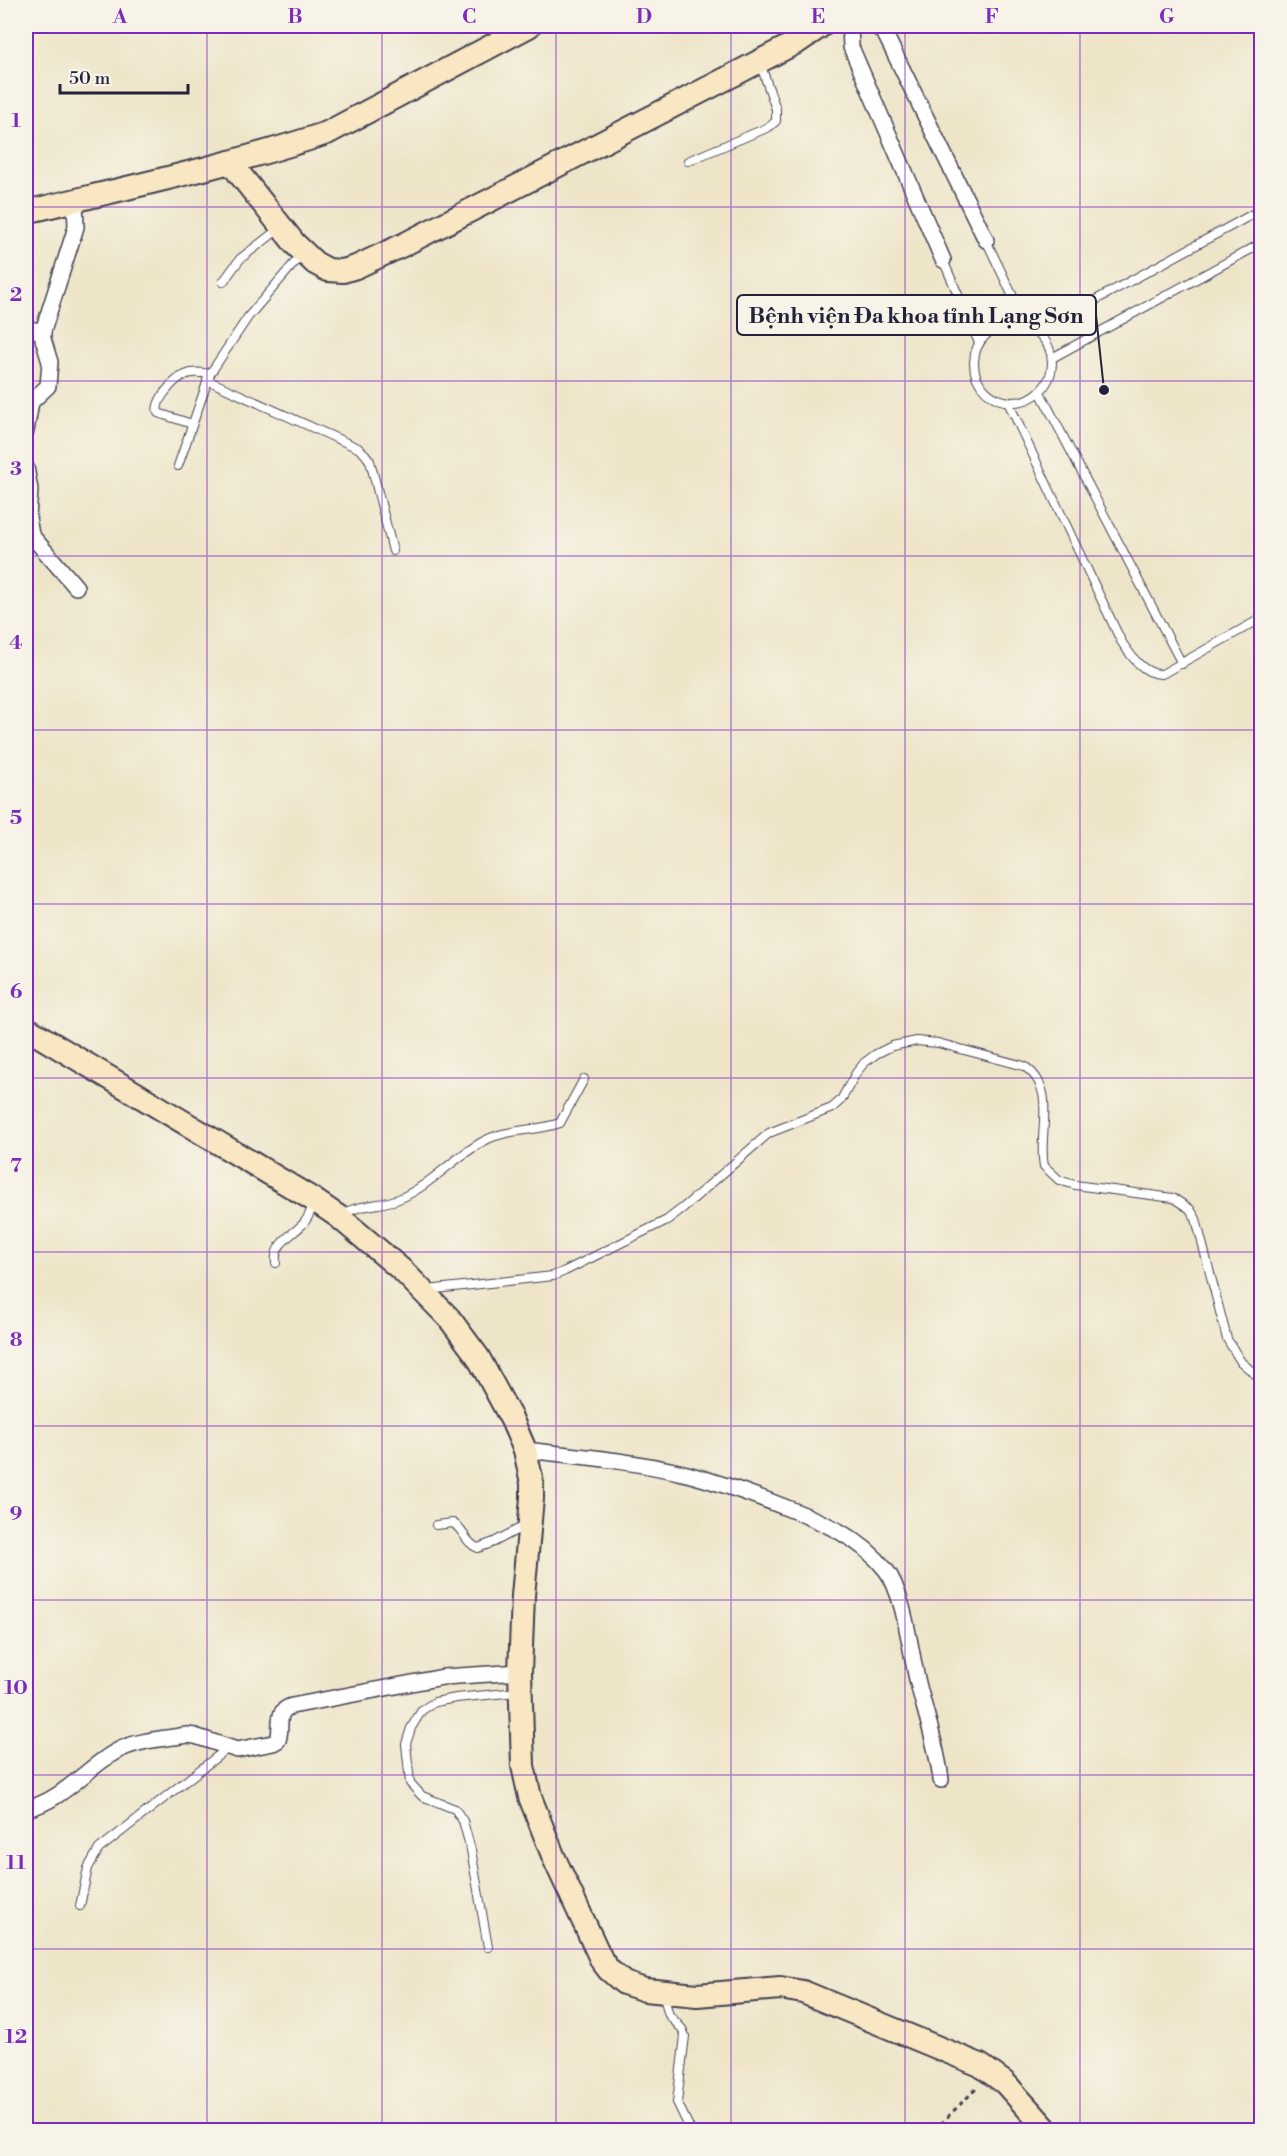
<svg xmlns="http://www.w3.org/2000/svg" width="1287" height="2156" font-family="'Libre Bodoni',serif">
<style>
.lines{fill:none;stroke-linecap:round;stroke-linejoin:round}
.lane-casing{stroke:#413f50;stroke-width:10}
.street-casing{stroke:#413f50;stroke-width:18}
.secondary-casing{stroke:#413f50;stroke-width:26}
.path{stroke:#413f50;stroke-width:3;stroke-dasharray:4.5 4.5;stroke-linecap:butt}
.lane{stroke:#fff;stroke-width:8}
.street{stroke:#fff;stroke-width:15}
.secondary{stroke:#f9e7c3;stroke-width:22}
.grid{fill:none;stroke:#7b2cbf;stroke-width:1.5;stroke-opacity:0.55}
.leader{fill:none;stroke:#22223b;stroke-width:2}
.callout-dot{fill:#22223b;stroke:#f7f3e8;stroke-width:2}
.callout{fill:#f7f3e8;stroke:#22223b;stroke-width:2}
.callout-label{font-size:22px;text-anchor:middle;font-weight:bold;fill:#22223b}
.neatline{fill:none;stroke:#7b2cbf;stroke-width:2}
.grid-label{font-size:20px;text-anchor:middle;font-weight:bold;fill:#7b2cbf}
</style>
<rect width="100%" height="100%" fill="#f7f3e8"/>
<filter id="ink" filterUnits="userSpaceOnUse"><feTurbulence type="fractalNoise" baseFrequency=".0167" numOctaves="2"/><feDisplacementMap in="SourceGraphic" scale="12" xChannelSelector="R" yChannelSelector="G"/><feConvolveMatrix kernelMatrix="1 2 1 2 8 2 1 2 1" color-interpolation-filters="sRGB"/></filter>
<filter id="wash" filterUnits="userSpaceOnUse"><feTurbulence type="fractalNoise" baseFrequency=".008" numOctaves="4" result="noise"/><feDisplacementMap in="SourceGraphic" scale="24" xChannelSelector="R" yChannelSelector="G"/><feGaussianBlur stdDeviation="1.35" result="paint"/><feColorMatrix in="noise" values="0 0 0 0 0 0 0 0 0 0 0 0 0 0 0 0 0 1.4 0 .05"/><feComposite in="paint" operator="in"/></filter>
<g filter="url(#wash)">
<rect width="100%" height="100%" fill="#eee5c9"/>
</g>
<g filter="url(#ink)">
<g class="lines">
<defs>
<g id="lane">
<path d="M688 161 769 127 776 121V109L760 63"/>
<path d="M986 240 1027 326"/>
<path d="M943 260 979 343"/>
<path d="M223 282 240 259 280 228"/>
<circle cx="1013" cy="363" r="39"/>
<path d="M1037 332 1262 209"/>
<path d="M1052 358 1262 243"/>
<path d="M207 380 358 448 365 454 370 461 393 551"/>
<path d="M1040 392 1182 664"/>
<path d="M1008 402 1121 641C1130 655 1144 675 1162 674L1262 618"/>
<path d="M192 424 158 413C154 401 174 379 185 375 193 371 202 373 210 374"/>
<path d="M178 466 210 374 248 317 303 253"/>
<path d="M340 1216C358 1203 381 1207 401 1198 432 1184 454 1157 484 1141 508 1128 535 1132 560 1123L584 1079"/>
<path d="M276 1263C273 1244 291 1236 303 1224 309 1218 311 1210 314 1202"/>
<path d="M427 1290 553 1276 565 1271 667 1220 684 1207 769 1133 832 1108 841 1100 856 1073 864 1063 876 1054 892 1046 917 1041 938 1043 1024 1066C1059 1089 1037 1132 1044 1166L1059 1180 1075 1185 1173 1198 1190 1209 1196 1219 1227 1339 1241 1362 1262 1380"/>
<path d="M436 1525 453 1523C464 1530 466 1544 478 1548L494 1542 526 1525"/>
<path d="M80 1906 88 1868 99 1849 228 1748"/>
<path d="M488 1947 471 1850 463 1821 455 1809 422 1796 410 1783 406 1744 411 1728 422 1710 435 1702 456 1698 518 1692"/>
<path d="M663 1994 669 2015 682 2029 685 2036 677 2102 690 2129"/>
</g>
<g id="street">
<path d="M850 26 851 47 943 260"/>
<path d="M877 26 886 36 986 240"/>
<path d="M26 329 43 331"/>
<path d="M26 431 31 402 48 386 50 362 43 339V331L76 227 75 201"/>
<path d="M26 467 30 490 28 517 31 535 76 587"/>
<path d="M525 1450C579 1456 634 1461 687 1474 721 1483 754 1495 787 1508 823 1522 861 1538 886 1570 904 1593 910 1649 917 1679 925 1713 937 1745 941 1780"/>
<path d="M26 1809C63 1800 84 1770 115 1752 136 1740 163 1739 187 1735L195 1736 237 1750 273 1743 278 1740C283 1726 274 1711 292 1706L443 1677 520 1672"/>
</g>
<g id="secondary">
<path d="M230 162 295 244 315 263 328 270 343 271 356 267 403 245 739 72 799 41 821 26"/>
<path d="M26 212C126 188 228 166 327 133L529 26"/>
<path d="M26 1028 314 1200 339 1217 403 1271 449 1318 478 1357 512 1420 525 1450 532 1483V1498L523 1596 520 1672 523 1766 530 1797 554 1858 602 1961 609 1970 624 1983 645 1990 697 1995 780 1988 803 1992 980 2065 1005 2083 1047 2130"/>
</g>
</defs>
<use href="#lane" class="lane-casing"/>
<use href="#street" class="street-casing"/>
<use href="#secondary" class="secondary-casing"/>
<path class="path" d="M934 2130 978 2087"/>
<use href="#lane" class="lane"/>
<use href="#street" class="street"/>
<use href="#secondary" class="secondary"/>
</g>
</g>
<path class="grid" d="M207 26V2130M382 26V2130M556 26V2130M731 26V2130M905 26V2130M1080 26V2130M26 207H1262M26 381H1262M26 556H1262M26 730H1262M26 904H1262M26 1078H1262M26 1252H1262M26 1426H1262M26 1600H1262M26 1775H1262M26 1949H1262"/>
<path class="leader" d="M1104 390L1096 315"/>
<circle class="callout-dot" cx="1104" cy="390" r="6"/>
<rect class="callout" x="737" y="295" width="359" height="40" rx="6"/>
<g class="callout-label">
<text x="916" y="323">Bệnh viện Đa khoa tỉnh Lạng Sơn</text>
</g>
<rect width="1287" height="2156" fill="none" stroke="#f7f3e8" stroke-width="66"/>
<path d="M60 84v9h128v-9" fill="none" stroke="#22223b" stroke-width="3"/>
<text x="69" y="84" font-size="18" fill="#22223b" stroke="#f7f3e8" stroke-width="4.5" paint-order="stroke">50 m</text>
<rect x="33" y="33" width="1221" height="2090" class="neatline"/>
<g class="grid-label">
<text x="120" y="23">A</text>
<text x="295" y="23">B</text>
<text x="469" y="23">C</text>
<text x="644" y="23">D</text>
<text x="818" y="23">E</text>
<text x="992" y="23">F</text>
<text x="1167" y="23">G</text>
<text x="16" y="127">1</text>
<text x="16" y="301">2</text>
<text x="16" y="475">3</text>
<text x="16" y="649">4</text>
<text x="16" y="824">5</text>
<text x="16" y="998">6</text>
<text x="16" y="1172">7</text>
<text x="16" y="1346">8</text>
<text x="16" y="1520">9</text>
<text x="16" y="1694">10</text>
<text x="16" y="1869">11</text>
<text x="16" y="2043">12</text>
</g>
</svg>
